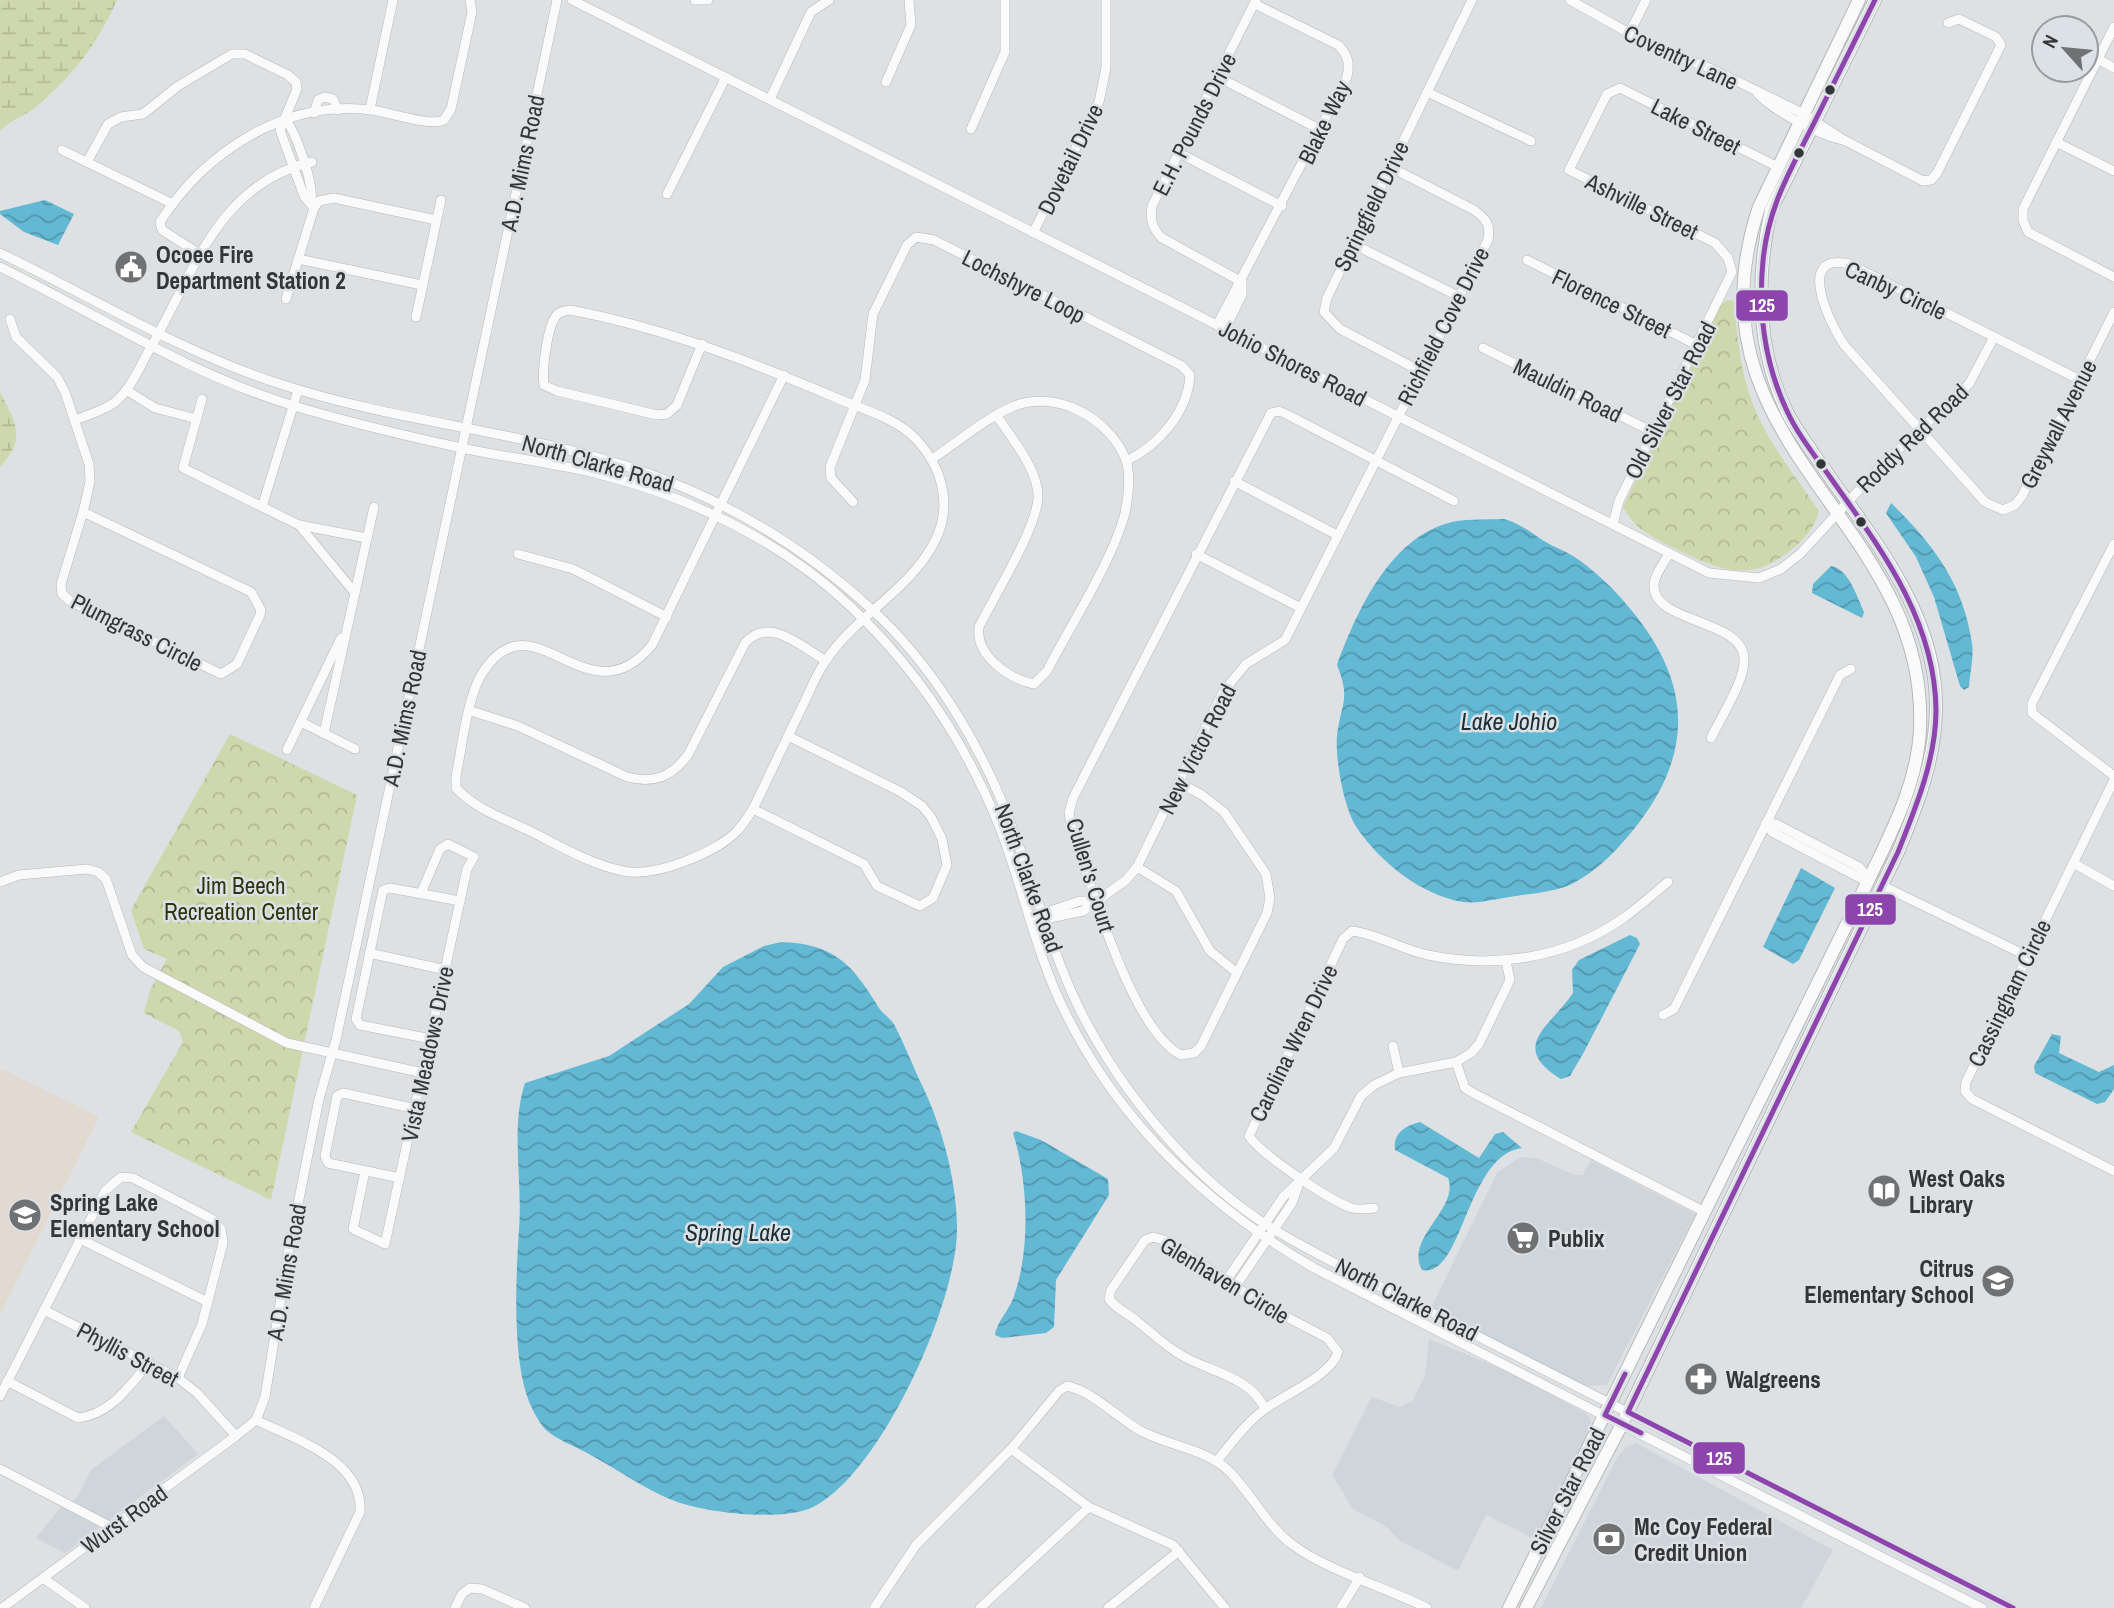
<svg xmlns="http://www.w3.org/2000/svg" width="2114" height="1608" font-family="'Archivo Narrow',sans-serif">
<style>
.built{fill:#ced5db}
.education{fill:#e2d9d1}
.forest{fill:url(#forest-crowns)}
.wetland{fill:url(#wetland-marsh)}
.water{fill:url(#water-waves)}
.lines{fill:none;stroke-linecap:round;stroke-linejoin:round}
.minor-casing{stroke:#b5b8b9;stroke-width:10}
.major-casing{stroke:#b5b8b9;stroke-width:14}
.minor{stroke:#fafafb;stroke-width:9}
.major{stroke:#fafafb;stroke-width:12}
.bus-1-casing{stroke:#dce1e5;stroke-width:10}
.bus-1{stroke:#8e44ad;stroke-width:5}
.bus-dot{fill:#333536;stroke:#dce1e5;stroke-width:2.5}
.labels{text-anchor:middle;dominant-baseline:central;stroke-width:5;stroke-linejoin:round;paint-order:stroke}
.street-label{font-size:23px;fill:#333536;stroke:#dce1e5}
.poi-label{font-size:23px;font-weight:bold;fill:#333536;stroke:#dce1e5;text-anchor:start}
.park-label{font-size:23px;fill:#30350e;stroke:#dce1e5}
.water-label{font-size:24px;font-style:italic;fill:#1b2e36;stroke:#dce1e5}
.line-badge{stroke:#dce1e5;stroke-width:2.5}
.badge-label{font-size:19px;text-anchor:middle;font-weight:bold;fill:#fff}
</style>
<defs>
<pattern id="forest-crowns" width="20" height="18" patternUnits="userSpaceOnUse" patternTransform="scale(1.75)"><rect width="20" height="18" fill="#cfd7ac"/><path d="M2 6a3 3 0 1 1 6 0M12 15a3 3 0 1 1 6 0" fill="none" stroke="#b2b995"/></pattern>
<pattern id="wetland-marsh" width="20" height="14" patternUnits="userSpaceOnUse" patternTransform="scale(1.75)"><rect width="20" height="14" fill="#cfd7ac"/><path d="M1 5h8M5 5V1M11 12h8M15 12V8" fill="none" stroke="#b2b995"/></pattern>
<pattern id="water-waves" width="16" height="10" patternUnits="userSpaceOnUse" patternTransform="scale(1.75)"><rect width="16" height="10" fill="#63b8d4"/><path d="M0 5q4-4 8 0t8 0" fill="none" stroke="#5296ad"/></pattern>
</defs>
<rect width="100%" height="100%" fill="#dee1e3"/>
<g class="built">
<path d="M1520 1157 1536 1158 1575 1175H1583L1591 1160 1695 1214 1607 1385 1586 1386 1431 1308 1497 1173Z"/>
<path d="M1429 1339 1514 1374 1587 1414 1591 1421V1430L1537 1540 1486 1515 1458 1571 1399 1540 1387 1527 1353 1509 1332 1475 1372 1397 1400 1407 1412 1401 1425 1376Z"/>
<path d="M164 1416 198 1454 65 1553 36 1538 61 1507 77 1498 91 1470Z"/>
<path d="M1636 1443 1833 1550 1801 1608H1541L1617 1458 1626 1447Z"/>
</g>
<path class="education" d="M2 1069 99 1117 0 1314V1073Z"/>
<g class="forest">
<path d="M1728 300 1734 301C1737 332 1739 363 1749 393 1762 436 1794 474 1819 511 1815 527 1805 539 1791 550 1749 585 1716 569 1672 547 1650 536 1635 529 1623 507L1721 304Z"/>
<path d="M230 734 357 795 271 1200 131 1132 183 1042 179 1031 144 1013 150 990 167 959 144 949 131 910Z"/>
</g>
<g class="wetland">
<path d="M0 0H117C97 45 73 75 36 107 25 116 9 120 0 131Z"/>
<path d="M0 392C16 424 27 438 0 467Z"/>
</g>
<g class="water">
<path d="M45 200 74 214 58 245 24 232 0 214V211Z"/>
<path d="M1891 503C1933 544 1963 583 1972 643 1974 656 1970 673 1969 687L1964 690 1960 686 1934 597 1916 557 1886 513Z"/>
<path d="M1504 519C1521 524 1530 532 1544 541 1553 547 1564 550 1573 556 1593 569 1612 587 1627 605 1689 677 1697 747 1638 824 1620 847 1599 870 1572 884 1555 892 1534 893 1516 896 1500 898 1479 904 1463 902 1421 895 1380 862 1357 828 1344 809 1335 759 1337 736 1341 702 1351 700 1337 665 1356 613 1388 542 1445 524 1462 518 1485 520 1504 519Z"/>
<path d="M1831 566C1849 569 1857 597 1864 612L1862 618 1812 593 1813 584Z"/>
<path d="M1801 868 1835 888 1799 960 1793 964 1763 947Z"/>
<path d="M1630 935 1637 938 1640 944 1584 1052 1570 1076 1561 1079C1508 1046 1550 1027 1573 993L1572 970 1579 960Z"/>
<path d="M781 942C835 944 852 964 879 1008 884 1015 893 1020 896 1028 904 1044 911 1061 918 1077 940 1120 956 1175 957 1224 960 1298 881 1474 813 1507 784 1522 706 1513 675 1501 645 1490 616 1468 587 1453 575 1446 557 1440 546 1430 541 1425 535 1415 532 1408 511 1365 516 1277 519 1229 523 1182 510 1129 525 1083L609 1056 689 1004 723 967 764 946Z"/>
<path d="M2052 1034 2061 1036 2059 1053 2099 1072 2114 1065V1089L2105 1102 2097 1104 2035 1073 2034 1066Z"/>
<path d="M1420 1122 1479 1158 1495 1134 1503 1132 1522 1148C1466 1155 1463 1279 1422 1270 1404 1238 1460 1209 1448 1178L1395 1150C1393 1133 1405 1126 1420 1122Z"/>
<path d="M1016 1131 1041 1140 1108 1179 1109 1195 1056 1280 1054 1327 1046 1333 1002 1338 995 1335C996 1323 1010 1309 1014 1296 1031 1248 1028 1181 1013 1133Z"/>
</g>
<g class="lines">
<defs>
<g id="minor">
<path d="M572 0 1709 573 1759 578 1781 569 1800 554 1882 465 1969 384 1994 337"/>
<path d="M695 0H708"/>
<path d="M1570 0 1654 47 1712 69 1802 113 1844 140 1923 181 1931 180 1937 173 2001 45 1996 37 1959 19 1948 23"/>
<path d="M2114 27 2023 209V220L2028 232 2114 277"/>
<path d="M1629 34 1646 0"/>
<path d="M2098 59 2114 68"/>
<path d="M1218 77 1321 130"/>
<path d="M886 82 911 25 909 0"/>
<path d="M1427 92 1531 141"/>
<path d="M1758 94C1774 111 1821 136 1843 140"/>
<path d="M770 99 811 12 829 0"/>
<path d="M370 109 393 0"/>
<path d="M314 113 318 100 324 97 333 99 338 110"/>
<path d="M285 120C296 130 314 186 311 200"/>
<path d="M971 129 1005 52V0"/>
<path d="M2056 142 2114 171"/>
<path d="M62 150 173 204"/>
<path d="M1179 153 1282 206"/>
<path d="M87 162 108 124 121 117 143 114 178 86 232 54H245L288 75 296 82 297 89 280 130 304 196 314 208 286 299"/>
<path d="M667 194 726 77"/>
<path d="M314 208 319 201 334 198 436 220"/>
<path d="M1033 233 1099 102 1106 68V0"/>
<path d="M1353 244 1458 296"/>
<path d="M0 253C94 298 181 352 280 384 399 423 526 431 644 472 729 502 802 546 869 607 933 664 982 747 1012 827 1034 886 1051 949 1078 1006 1119 1090 1194 1182 1275 1230 1306 1249 1339 1265 1371 1282L2013 1608"/>
<path d="M198 253 162 230 160 222C205 152 285 99 371 110 389 112 430 127 444 120L451 109 472 12 470 0"/>
<path d="M298 259 422 285"/>
<path d="M1527 260 1697 345"/>
<path d="M0 267C98 315 189 374 294 406 348 422 402 435 457 447 502 457 549 462 595 473 688 496 780 540 850 606 915 667 964 740 998 823 1023 885 1035 953 1066 1014 1121 1125 1208 1206 1314 1268L1982 1608"/>
<path d="M1242 282 1162 238C1152 228 1150 220 1152 206L1256 0"/>
<path d="M416 317 441 200"/>
<path d="M10 319 16 337 57 377 65 392 89 464 90 482 83 512 61 584 62 594 70 601 221 674 237 664 260 615 261 610 251 592 83 512"/>
<path d="M1217 325 1347 77C1350 63 1348 55 1338 45L1255 4"/>
<path d="M1225 329 1242 295V283"/>
<path d="M702 344 677 405 667 414 657 415 557 391 544 385C542 372 547 321 559 313 562 311 566 311 570 310 665 328 752 362 841 400 865 410 897 419 916 439 942 467 953 505 935 541 909 592 853 617 825 662 815 676 809 694 801 709 785 743 769 776 753 809 748 817 743 825 737 831 716 853 654 878 623 871 590 864 560 846 530 831 505 819 475 809 456 788V776C462 748 467 696 483 672 534 593 587 724 652 645L784 375"/>
<path d="M1483 348 1653 432"/>
<path d="M1420 371 1340 329 1324 312 1327 298 1472 0"/>
<path d="M2080 380 1849 264C1793 251 1832 328 1845 346L1985 502 2003 510 2015 505 2022 496 2114 312"/>
<path d="M126 390 155 408 197 419"/>
<path d="M202 399 183 468 299 525 367 538"/>
<path d="M75 420C88 415 102 411 114 403 129 391 138 371 147 354 192 279 215 184 312 162"/>
<path d="M932 459C957 443 984 419 1012 407 1054 388 1110 418 1126 460 1131 476 1128 498 1125 513 1113 560 1070 626 1047 671L1034 684C1009 679 975 655 979 627 994 596 1036 530 1038 498 1039 470 1012 439 997 416"/>
<path d="M1234 481 1337 535"/>
<path d="M853 502 831 478 830 467 865 380 873 314 907 245 916 237 934 240 1182 366 1190 375C1188 412 1158 446 1126 461"/>
<path d="M262 507 298 390"/>
<path d="M1613 524 1619 501 1732 272 1728 258 1715 243 1569 170 1607 94 1620 88 1776 166"/>
<path d="M299 525 355 593"/>
<path d="M2114 544 2032 703V713L2114 776"/>
<path d="M518 554 573 569 667 617"/>
<path d="M1196 554 1301 608"/>
<path d="M1669 554C1663 564 1653 577 1654 588 1657 623 1742 620 1744 658 1746 679 1720 719 1711 738"/>
<path d="M471 711 518 726 627 777C654 784 671 777 688 755L745 643C769 616 800 646 825 660"/>
<path d="M301 722 355 749"/>
<path d="M324 733 374 507"/>
<path d="M287 750 341 638"/>
<path d="M2114 780 1966 1082 1965 1091 1972 1099 2114 1171"/>
<path d="M1179 783 1202 795 1224 812 1266 874 1270 898 1267 913 1201 1046 1194 1053 1181 1055C1131 1030 1089 879 1071 824L1069 813 1073 798 1271 413 1279 411 1288 415 1454 501"/>
<path d="M753 809 864 864 877 886 920 906 933 898 947 865 942 839 931 817 922 806 901 792 788 736"/>
<path d="M1766 823 1776 824 1859 867 1869 879"/>
<path d="M1766 823 1772 832 1868 882"/>
<path d="M2073 863 2114 886"/>
<path d="M1137 867 1176 891 1210 951 1236 972"/>
<path d="M0 882 19 875 87 869 98 872 106 879 132 955 143 967 287 1043 423 1073"/>
<path d="M1881 885 2027 956"/>
<path d="M1029 918 1080 901H1094"/>
<path d="M1040 920 1083 911 1126 880 1137 867 1223 692 1246 664 1285 640 1488 240C1491 224 1486 219 1474 210L1390 167"/>
<path d="M369 953 446 970"/>
<path d="M1663 1015 1674 1009 1840 675 1851 669"/>
<path d="M431 1039 360 1025 356 1019 383 890 390 888 460 901"/>
<path d="M1393 1046 1399 1073"/>
<path d="M1456 1062 1465 1088 1473 1093 1705 1212"/>
<path d="M365 1171 353 1229 385 1244 467 869 474 857 448 844 440 849 421 893"/>
<path d="M400 1178 328 1163 325 1156 337 1096 343 1093 416 1109"/>
<path d="M1374 1208C1366 1209 1360 1210 1352 1208 1330 1201 1262 1155 1249 1136L1343 939 1352 931C1378 934 1402 950 1428 955 1494 969 1566 958 1622 919 1638 908 1653 894 1668 882"/>
<path d="M80 1239 208 1302"/>
<path d="M1226 1281 1283 1197 1334 1148 1361 1096 1374 1085 1399 1073 1456 1062 1471 1053 1479 1044 1510 980 1506 961"/>
<path d="M1235 1287 1292 1203 1300 1181"/>
<path d="M44 1310 178 1378 197 1393 236 1436"/>
<path d="M7 1381 78 1418C111 1414 129 1386 149 1363"/>
<path d="M0 1396 105 1191 121 1177 133 1178 212 1219 221 1229 223 1243 202 1324 178 1378"/>
<path d="M256 1420C294 1439 364 1460 360 1512L314 1608"/>
<path d="M1011 1449 1089 1507 1173 1545 1225 1608"/>
<path d="M1217 1461C1232 1442 1246 1423 1265 1409 1285 1394 1331 1376 1338 1352L1327 1338 1260 1303 1167 1241 1153 1237 1145 1240 1111 1290 1109 1299C1117 1310 1128 1313 1138 1322 1152 1333 1165 1346 1181 1355 1209 1372 1250 1376 1265 1409"/>
<path d="M0 1469 113 1528"/>
<path d="M43 1578 85 1608"/>
<path d="M2 1608 236 1436 256 1420 265 1397 288 1254 319 1099 336 1040 557 0"/>
<path d="M455 1608 462 1594 470 1588 482 1589 525 1608"/>
<path d="M874 1608 916 1545 1011 1449 1059 1391 1067 1386C1094 1392 1115 1416 1139 1430 1168 1446 1207 1449 1230 1472 1253 1496 1266 1525 1293 1545 1326 1570 1387 1588 1427 1608"/>
<path d="M980 1608 1089 1507"/>
<path d="M1108 1608 1179 1551"/>
<path d="M1341 1608 1360 1577"/>
</g>
<g id="major">
<path d="M1509 1608 1869 879C1892 831 1918 782 1920 728 1929 518 1679 446 1759 207L1859 0"/>
<path d="M1526 1608 1622 1424 1898 852C1917 806 1935 761 1936 710 1938 616 1875 542 1825 470 1812 451 1797 432 1787 412 1756 348 1756 278 1771 210L1875 0"/>
</g>
</defs>
<use href="#minor" class="minor-casing"/>
<use href="#major" class="major-casing"/>
<use href="#minor" class="minor"/>
<use href="#major" class="major"/>
<defs>
<g id="bus-1">
<path d="M1875 0C1855 41 1834 82 1814 123 1790 171 1768 207 1763 261 1758 312 1765 364 1787 411 1798 435 1815 456 1830 477 1880 548 1935 619 1936 710 1936 759 1916 807 1898 852L1628 1412 2013 1608"/>
<path d="M1625 1374 1605 1415 1641 1433"/>
</g>
</defs>
<use href="#bus-1" class="bus-1-casing"/>
<use href="#bus-1" class="bus-1"/>
</g>
<defs>
<symbol id="civic-disc" viewBox="-11 -11 22 22"><circle r="9.5" fill="#6f7173" stroke="#dce1e5"/><path d="M-.6-6.5H3V-4.5H.6V-3L4-1V1h2V6H-6V1h2V-1L-.6-3ZM-1.2 2.5V6h2.4V2.5Z" fill="#fff"/></symbol>
<symbol id="library-disc" viewBox="-11 -11 22 22"><circle r="9.5" fill="#6f7173" stroke="#dce1e5"/><path d="M-6-4Q-3-5.5-.7-3.5V5Q-3 3-6 4ZM6-4Q3-5.5 .7-3.5V5Q3 3 6 4Z" fill="#fff"/></symbol>
<symbol id="school-disc" viewBox="-11 -11 22 22"><circle r="9.5" fill="#6f7173" stroke="#dce1e5"/><path d="M0-5L7-2L0 1L-7-2ZM-4 1L0 2.5L4 1V4Q0 6-4 4Z" fill="#fff"/></symbol>
<symbol id="supermarket-disc" viewBox="-11 -11 22 22"><circle r="9.5" fill="#6f7173" stroke="#dce1e5"/><path d="M-6-5.5h2.5l.6 2H6L4.5 2H-2.5L-4.4-4H-6ZM-1.5 3.2a1.3 1.3 0 1 0 .1 0ZM3 3.2a1.3 1.3 0 1 0 .1 0Z" fill="#fff"/></symbol>
<symbol id="pharmacy-disc" viewBox="-11 -11 22 22"><circle r="9.5" fill="#6f7173" stroke="#dce1e5"/><path d="M-2-6h4v4h4v4h-4v4h-4v-4h-4v-4h4Z" fill="#fff"/></symbol>
<symbol id="bank-disc" viewBox="-11 -11 22 22"><circle r="9.5" fill="#6f7173" stroke="#dce1e5"/><path d="M-6-4H6V4H-6ZM0-2.3a2.3 2.3 0 1 0 0 4.6a2.3 2.3 0 1 0 0-4.6Z" fill="#fff"/></symbol>
</defs>
<g fill-rule="evenodd">
<use href="#civic-disc" x="112" y="248" width="38" height="38"/>
<use href="#library-disc" x="1865" y="1172" width="38" height="38"/>
<use href="#school-disc" x="6" y="1196" width="38" height="38"/>
<use href="#supermarket-disc" x="1504" y="1219" width="38" height="38"/>
<use href="#school-disc" x="1979" y="1262" width="38" height="38"/>
<use href="#pharmacy-disc" x="1682" y="1360" width="38" height="38"/>
<use href="#bank-disc" x="1590" y="1520" width="38" height="38"/>
</g>
<g class="bus-dot">
<circle cx="1830" cy="90" r="6"/>
<circle cx="1799" cy="153" r="6"/>
<circle cx="1821" cy="464" r="6"/>
<circle cx="1861" cy="522" r="6"/>
</g>
<g class="labels">
<g class="street-label">
<text transform="translate(1681 57) rotate(25)">Coventry Lane</text>
<text transform="translate(1324 122) rotate(-64)">Blake Way</text>
<text transform="translate(1194 124) rotate(-63)">E.H. Pounds Drive</text>
<text transform="translate(1696 126) rotate(27)">Lake Street</text>
<text transform="translate(1070 159) rotate(-64)">Dovetail Drive</text>
<text transform="translate(522 163) rotate(-78)">A.D. Mims Road</text>
<text transform="translate(1371 206) rotate(-64)">Springfield Drive</text>
<text transform="translate(1642 206) rotate(26)">Ashville Street</text>
<text transform="translate(1024 286) rotate(27)">Lochshyre Loop</text>
<text transform="translate(1896 290) rotate(25)">Canby Circle</text>
<text transform="translate(1612 303) rotate(26)">Florence Street</text>
<text transform="translate(1443 326) rotate(-63)">Richfield Cove Drive</text>
<text transform="translate(1293 363) rotate(27)">Johio Shores Road</text>
<text transform="translate(1568 390) rotate(26)">Mauldin Road</text>
<text transform="translate(1670 400) rotate(-63)">Old Silver Star Road</text>
<text transform="translate(2058 424) rotate(-63)">Greywall Avenue</text>
<text transform="translate(1912 438) rotate(-44)">Roddy Red Road</text>
<text transform="translate(598 463) rotate(16)">North Clarke Road</text>
<text transform="translate(137 632) rotate(27)">Plumgrass Circle</text>
<text transform="translate(404 718) rotate(-78)">A.D. Mims Road</text>
<text transform="translate(1197 749) rotate(-63)">New Victor Road</text>
<text transform="translate(1091 875) rotate(73)">Cullen's Court</text>
<text transform="translate(1029 878) rotate(70)">North Clarke Road</text>
<text transform="translate(2009 993) rotate(-64)">Cassingham Circle</text>
<text transform="translate(1293 1043) rotate(-64)">Carolina Wren Drive</text>
<text transform="translate(427 1054) rotate(-78)">Vista Meadows Drive</text>
<text transform="translate(286 1272) rotate(-80)">A.D. Mims Road</text>
<text transform="translate(1225 1280) rotate(31)">Glenhaven Circle</text>
<text transform="translate(1407 1299) rotate(27)">North Clarke Road</text>
<text transform="translate(128 1354) rotate(28)">Phyllis Street</text>
<text transform="translate(1567 1491) rotate(-63)">Silver Star Road</text>
<text transform="translate(124 1519) rotate(-36)">Wurst Road</text>
</g>
<g class="poi-label">
<text x="156" y="254">Ocoee Fire<tspan x="156" dy="26">Department Station 2</tspan></text>
<text x="1909" y="1178">West Oaks<tspan x="1909" dy="26">Library</tspan></text>
<text x="50" y="1202">Spring Lake<tspan x="50" dy="26">Elementary School</tspan></text>
<text x="1548" y="1238">Publix</text>
<text x="1974" y="1268" text-anchor="end">Citrus<tspan x="1974" dy="26">Elementary School</tspan></text>
<text x="1726" y="1379">Walgreens</text>
<text x="1634" y="1526">Mc Coy Federal<tspan x="1634" dy="26">Credit Union</tspan></text>
</g>
<g class="park-label">
<text x="241" y="885">Jim Beech<tspan x="241" dy="26">Recreation Center</tspan></text>
</g>
<g class="water-label">
<text x="1509" y="721">Lake Johio</text>
<text x="738" y="1232">Spring Lake</text>
</g>
</g>
<g class="line-badge">
<rect x="1735" y="289" width="54" height="33" rx="7" fill="#8e44ad"/>
<rect x="1844" y="893" width="53" height="33" rx="7" fill="#8e44ad"/>
<rect x="1692" y="1441" width="54" height="34" rx="7" fill="#8e44ad"/>
</g>
<g class="badge-label">
<text x="1762" y="312">125</text>
<text x="1870" y="916">125</text>
<text x="1719" y="1465">125</text>
</g>
<g transform="translate(2065 49) rotate(297)"><circle r="33" fill="#dce1e5" stroke="#989c9f" stroke-width="2"/>
<path d="M0-5L12 26L0 18L-12 26Z" fill="#6f7173"/>
<text y="-10" font-size="19" font-weight="bold" text-anchor="middle" fill="#333536">N</text>
</g>
</svg>
